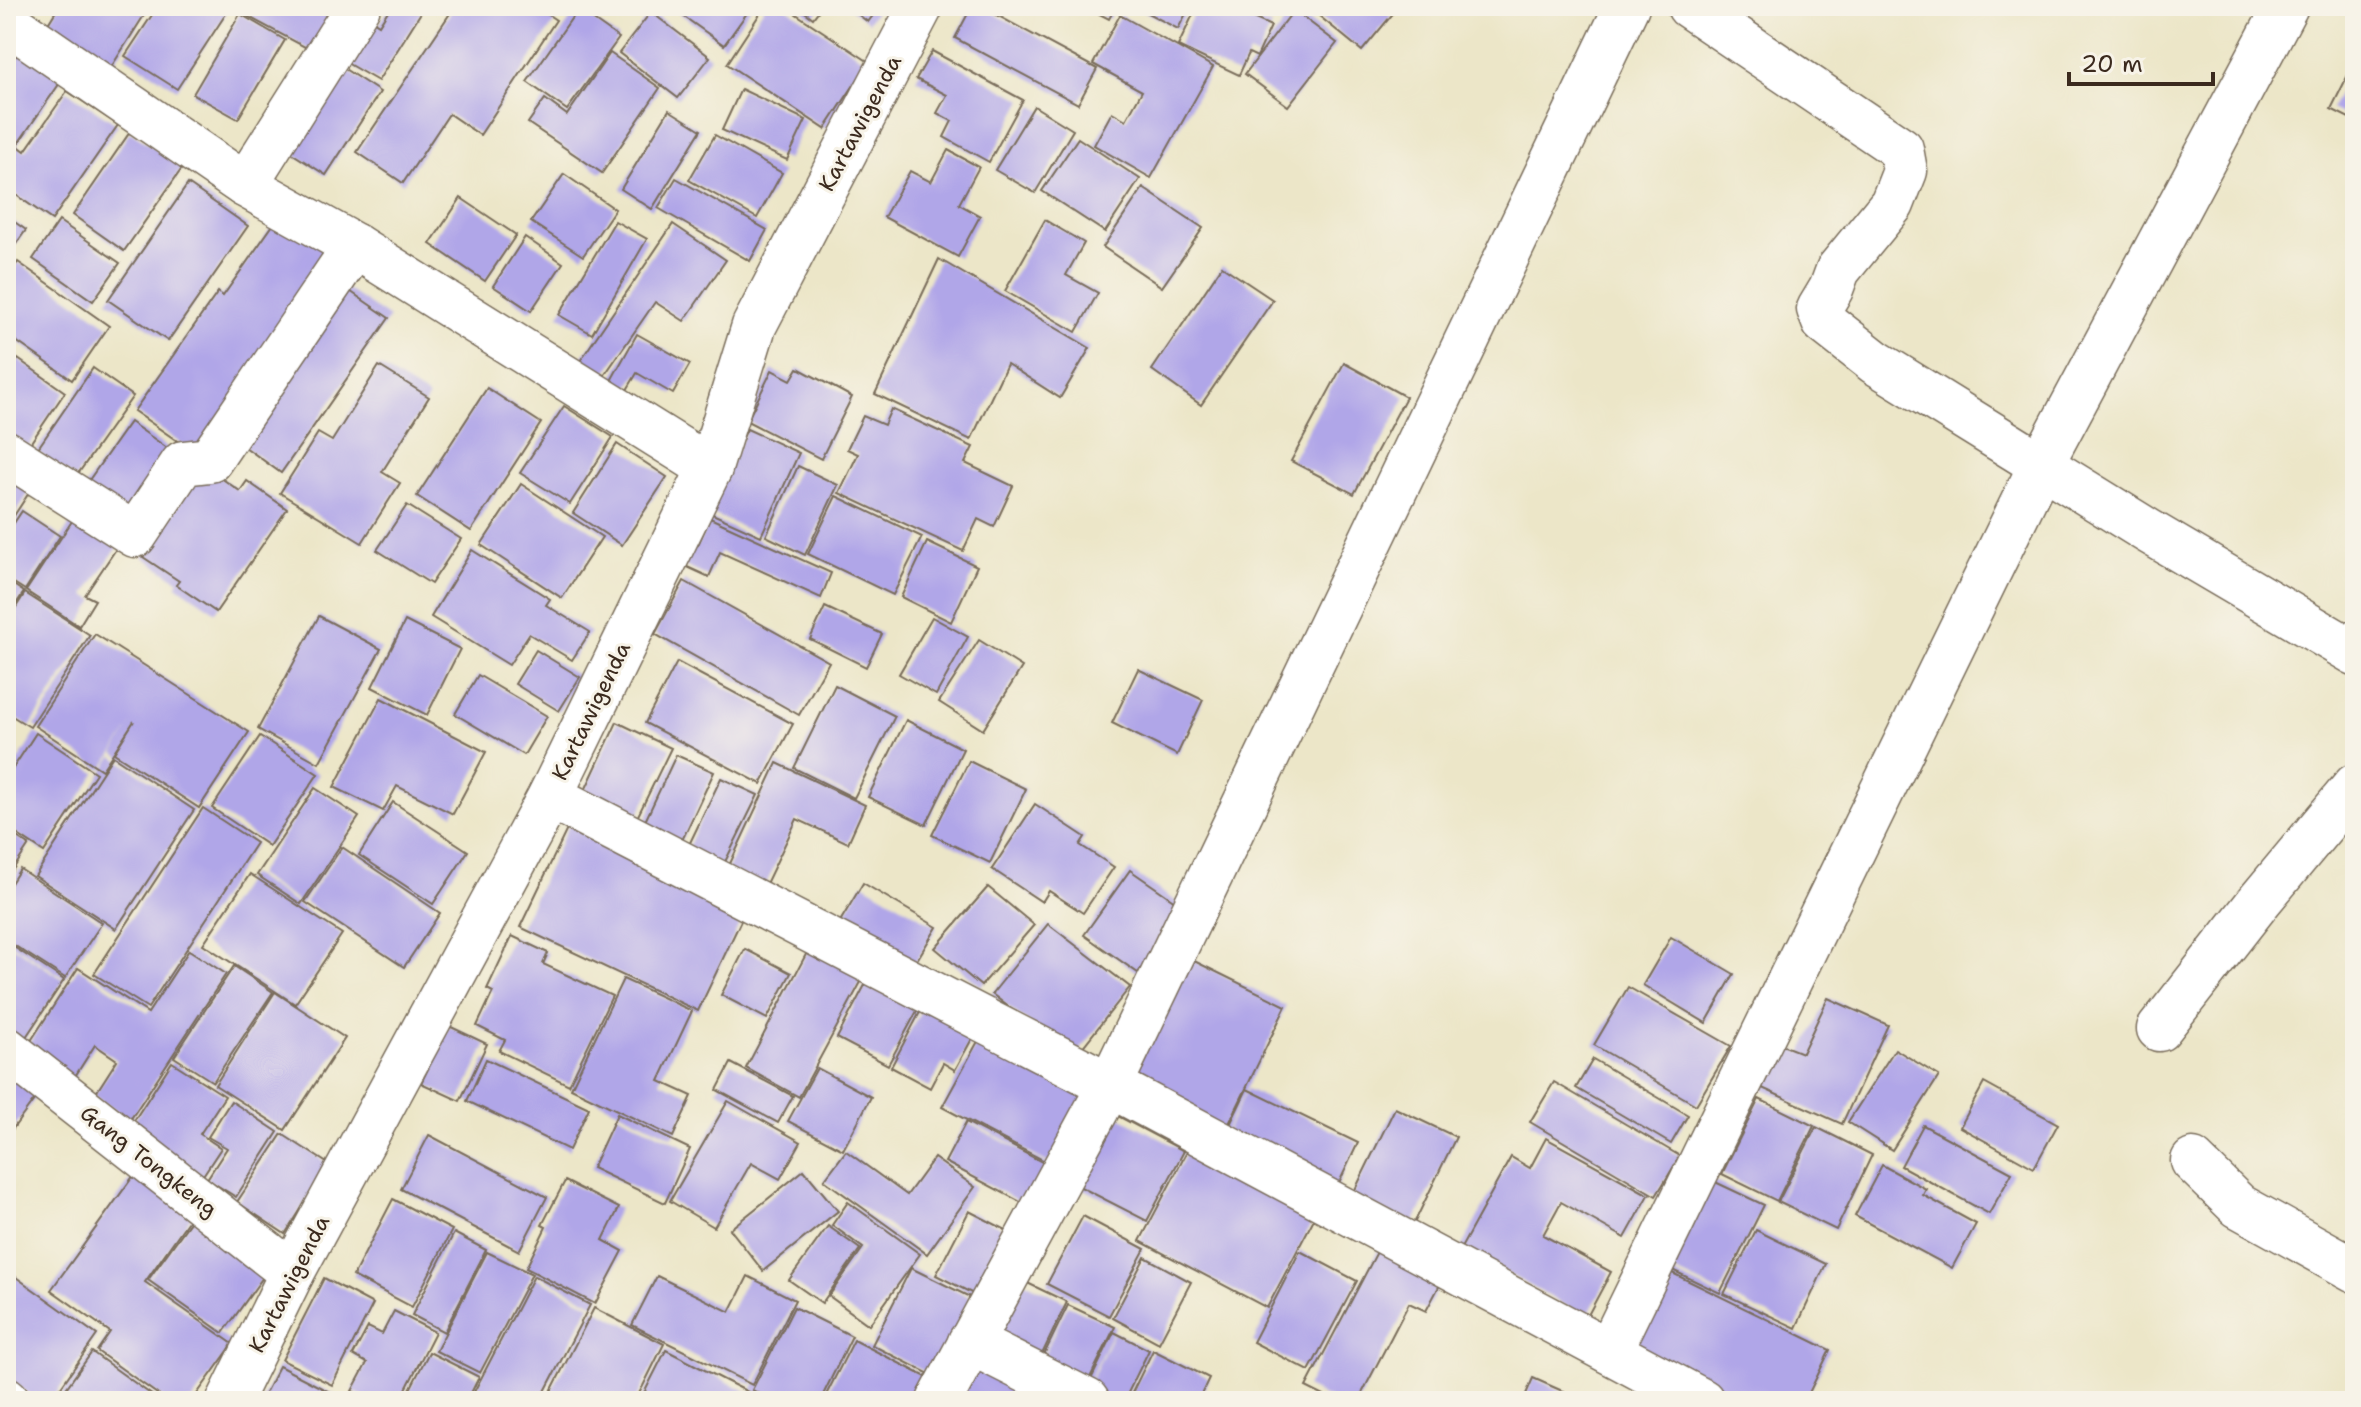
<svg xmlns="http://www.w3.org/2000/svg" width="2361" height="1407" font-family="'Shantell Sans',sans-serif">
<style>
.building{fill:#b0a6e8}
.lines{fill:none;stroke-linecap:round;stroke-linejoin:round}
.minor-casing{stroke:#796c5a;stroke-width:47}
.minor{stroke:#fff;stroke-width:44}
.labels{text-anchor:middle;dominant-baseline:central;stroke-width:6;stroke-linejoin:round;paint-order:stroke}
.street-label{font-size:22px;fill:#3b2a1e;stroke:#f7f3e8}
</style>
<rect width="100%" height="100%" fill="#f7f3e8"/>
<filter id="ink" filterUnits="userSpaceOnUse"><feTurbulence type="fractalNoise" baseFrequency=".0125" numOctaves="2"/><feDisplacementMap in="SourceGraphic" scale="16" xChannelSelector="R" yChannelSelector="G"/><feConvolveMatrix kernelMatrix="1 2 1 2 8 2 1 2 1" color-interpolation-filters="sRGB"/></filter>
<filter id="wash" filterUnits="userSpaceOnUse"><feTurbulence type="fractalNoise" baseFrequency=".006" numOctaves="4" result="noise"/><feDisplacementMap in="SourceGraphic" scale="32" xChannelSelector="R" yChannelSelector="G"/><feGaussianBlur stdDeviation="1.8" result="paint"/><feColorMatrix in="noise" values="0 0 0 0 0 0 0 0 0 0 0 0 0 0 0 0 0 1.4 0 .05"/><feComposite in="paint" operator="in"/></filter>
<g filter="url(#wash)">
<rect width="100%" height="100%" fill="#ece6c8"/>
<g id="blocks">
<g class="building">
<path d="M59 6H150L108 72 43 32Z"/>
<path d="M158 6H231L177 89 125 56Z"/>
<path d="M241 6H341L316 53 238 11Z"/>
<path d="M391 6H425L378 81 345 62 371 20 379 25Z"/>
<path d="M455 6H535L556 20 480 135 449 114 403 183 357 152Z"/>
<path d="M669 6H752L724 45Z"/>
<path d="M765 6H784L869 62 825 129 727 64Z"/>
<path d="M797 6H822L813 18Z"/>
<path d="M847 6H880L868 22Z"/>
<path d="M972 6H980L1097 69 1078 104 955 38Z"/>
<path d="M1084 6H1116L1109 19Z"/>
<path d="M1134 6H1190L1178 29Z"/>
<path d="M1197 6H1226L1271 26 1257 57 1249 53 1239 75 1178 46Z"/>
<path d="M1307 6H1390L1396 10 1362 51Z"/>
<path d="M578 9 619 38 567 110 527 82Z"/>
<path d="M1294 10 1337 43 1288 106 1245 74Z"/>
<path d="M651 12 710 57 678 98 619 53Z"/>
<path d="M240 14 285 40 238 119 193 94Z"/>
<path d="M1120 15 1213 67 1151 178 1094 145 1112 112 1126 120 1142 91 1093 64Z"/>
<path d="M21 48 64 77 17 145 25 151 67 91 118 125 52 220 6 188V70Z"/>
<path d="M932 51 1023 100 989 162 944 137 952 121 937 113 947 95 916 79Z"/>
<path d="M610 53 660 88 602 173 528 123 545 99 567 115Z"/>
<path d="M2355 61V121L2331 109Z"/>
<path d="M334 62 380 92 326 175 279 145Z"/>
<path d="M741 89 806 120 787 160 722 130Z"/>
<path d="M1034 106 1073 130 1035 193 995 170Z"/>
<path d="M669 110 701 130 652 209 621 189Z"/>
<path d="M130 132 183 167 124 251 73 215Z"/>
<path d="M715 135 782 173 757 218 689 180Z"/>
<path d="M1078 138 1140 179 1105 232 1042 191Z"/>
<path d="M948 150 979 167 959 204 980 216 958 257 884 217 910 171 931 182Z"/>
<path d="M564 174 615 209 583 256 531 222Z"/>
<path d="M676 178 767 230 750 261 658 208Z"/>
<path d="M188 184 248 226 168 341 108 300Z"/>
<path d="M1143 188 1203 228 1162 287 1103 247Z"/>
<path d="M461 198 516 235 485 281 430 244Z"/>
<path d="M280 215 335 252 199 456 134 411 218 292 223 296Z"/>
<path d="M6 216 26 230 6 258Z"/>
<path d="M1045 220 1084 243 1066 275 1098 293 1076 332 1005 291Z"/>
<path d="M59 221 120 263 93 301 33 259Z"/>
<path d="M615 221 647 239 592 334 559 315Z"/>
<path d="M673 224 726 260 684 321 655 302 599 383 576 367Z"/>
<path d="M525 237 563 263 531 311 493 286Z"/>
<path d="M939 259 1090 348 1060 398 1007 364 971 440 875 394Z"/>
<path d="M18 262 109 326 72 380 6 334V279Z"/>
<path d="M1222 266 1273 300 1201 405 1152 370Z"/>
<path d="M341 285 389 318 281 473 234 439Z"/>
<path d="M637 334 690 364 673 394 637 373 624 395 608 386Z"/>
<path d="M18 359 65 392 25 451 6 438V376Z"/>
<path d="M1344 363 1406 397 1354 494 1291 461Z"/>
<path d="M379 366 429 397 382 472 400 483 362 543 280 493 318 433 332 441Z"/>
<path d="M93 368 133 396 75 478 36 451Z"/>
<path d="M798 368 852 397 821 459 747 421 772 370 791 380Z"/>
<path d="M487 388 541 423 471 531 417 496Z"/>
<path d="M564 406 613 437 570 504 520 473Z"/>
<path d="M891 409 973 447 965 463 1013 486 994 527 978 519 963 551 839 493 858 454 847 449 863 416 884 425Z"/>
<path d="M130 422 180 457 133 524 82 490Z"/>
<path d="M747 429 799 453 761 536 708 512Z"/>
<path d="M617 444 667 477 622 545 573 513Z"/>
<path d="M6 462 36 482 6 528Z"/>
<path d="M798 466 838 485 805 555 766 536Z"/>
<path d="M205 467 240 491 247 481 287 509 216 612 176 585 179 581 143 557Z"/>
<path d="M521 484 602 537 562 598 481 545Z"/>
<path d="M836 496 922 537 893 595 808 554Z"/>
<path d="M407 505 461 539 431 584 377 550Z"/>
<path d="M22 511 60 536 25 590 6 578V535Z"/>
<path d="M76 515 120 543 85 595 95 600 79 626 26 591Z"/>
<path d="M710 518 831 573 821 598 720 552 709 577 672 560 681 538 698 545Z"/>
<path d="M927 542 977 566 951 622 901 597Z"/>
<path d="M472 550 550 599 546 605 590 632 572 660 529 634 509 665 431 617Z"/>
<path d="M6 580 24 592 6 619Z"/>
<path d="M684 581 829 662 799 715 655 634Z"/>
<path d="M25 593 90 635 30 727 12 716 6 724V623Z"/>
<path d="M825 607 882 634 866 667 810 639Z"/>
<path d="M319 616 381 649 319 763 258 729Z"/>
<path d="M932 617 968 637 936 695 899 674Z"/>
<path d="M405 621 460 649 427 715 372 687Z"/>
<path d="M95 634 249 732 199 808 114 753 134 721 102 770 35 726Z"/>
<path d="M979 640 1022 667 983 730 939 702Z"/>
<path d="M536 650 580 677 559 711 515 684Z"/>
<path d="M677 662 793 724 761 784 645 723Z"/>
<path d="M1138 669 1203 700 1177 755 1112 723Z"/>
<path d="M478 675 547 716 524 755 455 714Z"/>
<path d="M835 685 895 716 854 798 794 768Z"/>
<path d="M381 698 486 752 453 814 397 786 383 811 334 787Z"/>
<path d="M906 720 963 749 926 825 868 797Z"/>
<path d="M617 722 671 748 634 824 581 799Z"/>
<path d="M36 733 96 773 44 852 6 827V779Z"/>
<path d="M260 736 318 774 269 846 212 808Z"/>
<path d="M676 755 714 772 678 849 640 832Z"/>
<path d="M113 756 194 810 116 929 35 876Z"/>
<path d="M969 761 1026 789 990 863 932 835Z"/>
<path d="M777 763 865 805 848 843 797 819 764 888 727 870Z"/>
<path d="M721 778 758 795 722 868 686 851Z"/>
<path d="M315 788 359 817 301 904 257 875Z"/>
<path d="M393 802 468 851 433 904 359 855Z"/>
<path d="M1035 804 1085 837 1080 845 1114 867 1083 913 1049 891 1042 902 992 869Z"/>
<path d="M203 808 256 843 148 1008 94 974Z"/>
<path d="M570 823 747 908 698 1011 520 927Z"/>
<path d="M6 830 29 845 6 880Z"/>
<path d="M342 847 440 913 404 967 305 902Z"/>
<path d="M20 869 102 923 65 978 6 940V891Z"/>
<path d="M1130 870 1185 908 1138 973 1084 935Z"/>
<path d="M250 874 342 934 295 1004 203 944Z"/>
<path d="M863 883 937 927 909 973 835 930Z"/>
<path d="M988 887 1034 925 981 986 935 948Z"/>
<path d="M1048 924 1130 987 1074 1058 992 994Z"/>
<path d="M512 936 548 953 543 964 612 996 569 1085 499 1051 505 1040 477 1026 493 992 487 989Z"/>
<path d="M1671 937 1734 974 1706 1023 1643 985Z"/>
<path d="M813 941 868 969 799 1097 746 1068Z"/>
<path d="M6 942 64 980 22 1043 6 1033Z"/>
<path d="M745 949 791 973 767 1019 721 995Z"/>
<path d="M189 950 226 974 130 1120 94 1096 117 1060 95 1045 72 1081 25 1050 78 968 148 1013Z"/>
<path d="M1186 957 1286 1006 1224 1134 1123 1085Z"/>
<path d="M234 966 273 992 213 1082 174 1057Z"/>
<path d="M874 968 925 996 888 1065 837 1038Z"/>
<path d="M623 979 692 1011 659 1081 692 1096 673 1137 571 1088Z"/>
<path d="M1628 987 1731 1046 1696 1105 1594 1045Z"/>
<path d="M275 992 345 1038 285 1130 215 1085Z"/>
<path d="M928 997 980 1024 955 1070 943 1063 930 1088 891 1067Z"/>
<path d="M1828 998 1888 1025 1842 1124 1762 1088 1782 1045 1802 1053Z"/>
<path d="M449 1026 487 1044 460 1101 421 1083Z"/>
<path d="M983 1032 1094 1090 1054 1166 942 1107Z"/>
<path d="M1895 1049 1939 1076 1892 1150 1848 1122Z"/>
<path d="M486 1059 589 1108 569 1150 467 1101Z"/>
<path d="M1593 1059 1688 1115 1671 1144 1576 1088Z"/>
<path d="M172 1062 225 1096 200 1134 221 1148 200 1180 126 1133Z"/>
<path d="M731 1063 793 1096 778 1123 717 1090Z"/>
<path d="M817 1068 871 1097 843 1150 788 1121Z"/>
<path d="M6 1073 37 1096 6 1138Z"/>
<path d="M1554 1082 1680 1156 1656 1196 1530 1122Z"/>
<path d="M1984 1083 2058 1124 2034 1168 1960 1127Z"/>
<path d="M1247 1089 1358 1143 1336 1189 1225 1135Z"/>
<path d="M1759 1099 1814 1126 1777 1201 1722 1174Z"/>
<path d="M231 1101 278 1132 236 1197 207 1179 227 1148 208 1137Z"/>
<path d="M728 1101 801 1142 780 1179 751 1163 714 1227 670 1201Z"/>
<path d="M1103 1108 1184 1151 1147 1221 1065 1179Z"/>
<path d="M1395 1108 1456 1137 1407 1238 1346 1208Z"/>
<path d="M617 1114 690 1149 665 1203 592 1168Z"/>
<path d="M966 1122 1048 1165 1026 1205 945 1162Z"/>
<path d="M1923 1125 2012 1173 1989 1214 1901 1166Z"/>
<path d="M1816 1127 1872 1155 1836 1230 1778 1202Z"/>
<path d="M282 1134 330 1165 285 1234 237 1202Z"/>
<path d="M429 1135 547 1197 519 1251 401 1189Z"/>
<path d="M1546 1138 1649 1195 1625 1238 1561 1202 1543 1235 1611 1272 1587 1317 1461 1248 1511 1157 1530 1168Z"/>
<path d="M1189 1148 1316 1215 1267 1308 1140 1241Z"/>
<path d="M846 1151 907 1195 934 1158 975 1187 927 1254 824 1180Z"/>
<path d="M1882 1165 1926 1189 1923 1195 1976 1224 1952 1268 1855 1216Z"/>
<path d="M804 1170 838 1211 763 1271 730 1229Z"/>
<path d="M137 1171 195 1211 145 1282 233 1344 192 1401H167L97 1351 110 1332 51 1290Z"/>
<path d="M1711 1180 1764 1205 1720 1293 1668 1268Z"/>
<path d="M565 1181 619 1208 603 1240 623 1251 595 1304 526 1268 546 1227 542 1225Z"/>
<path d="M393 1199 452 1230 412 1307 353 1276Z"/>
<path d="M848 1202 920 1254 869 1325 829 1296 863 1248 832 1225Z"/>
<path d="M969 1211 1018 1236 985 1300 936 1275Z"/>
<path d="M1083 1216 1145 1249 1109 1316 1047 1284Z"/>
<path d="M193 1218 268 1270 223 1333 148 1280Z"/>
<path d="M828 1226 860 1249 822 1303 789 1280Z"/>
<path d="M1756 1230 1826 1264 1796 1328 1724 1294Z"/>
<path d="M454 1233 486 1250 444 1332 412 1315Z"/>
<path d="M1379 1248 1442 1281 1426 1311 1409 1303 1358 1401H1334L1306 1387Z"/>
<path d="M1300 1251 1357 1281 1309 1371 1253 1342Z"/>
<path d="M487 1252 532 1274 480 1373 436 1351Z"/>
<path d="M1145 1257 1191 1282 1159 1343 1113 1318Z"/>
<path d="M911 1268 978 1301 939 1379 872 1345Z"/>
<path d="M1662 1268 1830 1350 1805 1401H1739L1625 1345Z"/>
<path d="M6 1270 97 1335 51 1401H39L6 1378Z"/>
<path d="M534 1276 590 1305 540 1401H491L474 1392Z"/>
<path d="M657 1276 730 1312 748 1276 795 1300 752 1385 632 1325Z"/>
<path d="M324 1278 373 1304 332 1385 282 1360Z"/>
<path d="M1019 1279 1067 1302 1034 1371 992 1336Z"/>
<path d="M1068 1305 1115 1327 1081 1396 1035 1373Z"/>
<path d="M794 1307 852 1336 820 1401H774L752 1390Z"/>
<path d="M594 1308 664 1344 643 1386 635 1401H546Z"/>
<path d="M394 1311 435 1332 400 1401H371L352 1391 367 1363 353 1355 368 1327 382 1334Z"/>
<path d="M1114 1332 1149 1350 1124 1401H1094L1083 1396Z"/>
<path d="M854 1340 936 1382 927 1401H823Z"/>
<path d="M666 1350 728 1382 766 1401H640Z"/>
<path d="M1153 1350 1209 1378 1198 1401H1128Z"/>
<path d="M92 1352 160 1401H57Z"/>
<path d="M429 1352 479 1377 467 1401H404Z"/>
<path d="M982 1355 1027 1377 1016 1401H960Z"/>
<path d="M279 1366 312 1383 347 1401H261Z"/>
<path d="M1533 1378 1585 1401H1523Z"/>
</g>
</g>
</g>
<g filter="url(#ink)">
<use href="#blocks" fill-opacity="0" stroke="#796c5a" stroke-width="2"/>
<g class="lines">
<defs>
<g id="minor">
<path d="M1689 6 1901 149 1905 171 1892 204 1838 270 1831 289 1819 309 1824 322 1875 362 2148 531 2355 653"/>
<path d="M6 21 245 185 355 246 710 468"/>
<path d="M245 185 358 6"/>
<path d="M6 453 135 535 183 463 210 460 355 246"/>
<path d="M550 796 1110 1085 1702 1401"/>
<path d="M2159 1029 2260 900 2355 786"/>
<path d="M6 1049 292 1273"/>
<path d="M2193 1161 2239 1206 2355 1270"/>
<path d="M970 1342 1087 1401"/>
<path d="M1609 1351 2041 465 2286 6"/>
<path d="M6 1399 8 1401"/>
<path d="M229 1401 292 1273 550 796 710 468 754 326 921 6"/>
<path d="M939 1401 1110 1085 1627 6"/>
</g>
</defs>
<use href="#minor" class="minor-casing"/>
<use href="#minor" class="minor"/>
</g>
</g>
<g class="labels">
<g class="street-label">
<text transform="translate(860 123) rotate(-62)">Kartawigenda</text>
<text transform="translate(591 711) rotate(-64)">Kartawigenda</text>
<text transform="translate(149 1161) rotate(38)">Gang Tongkeng</text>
<text transform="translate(289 1284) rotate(-63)">Kartawigenda</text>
</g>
</g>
<rect width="2361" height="1407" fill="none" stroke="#f7f3e8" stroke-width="32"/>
<path d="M2069 72v12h144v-12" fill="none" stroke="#3b2a1e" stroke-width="4"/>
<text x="2081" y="72" font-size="24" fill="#3b2a1e" stroke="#f7f3e8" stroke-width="6" paint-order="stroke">20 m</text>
</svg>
